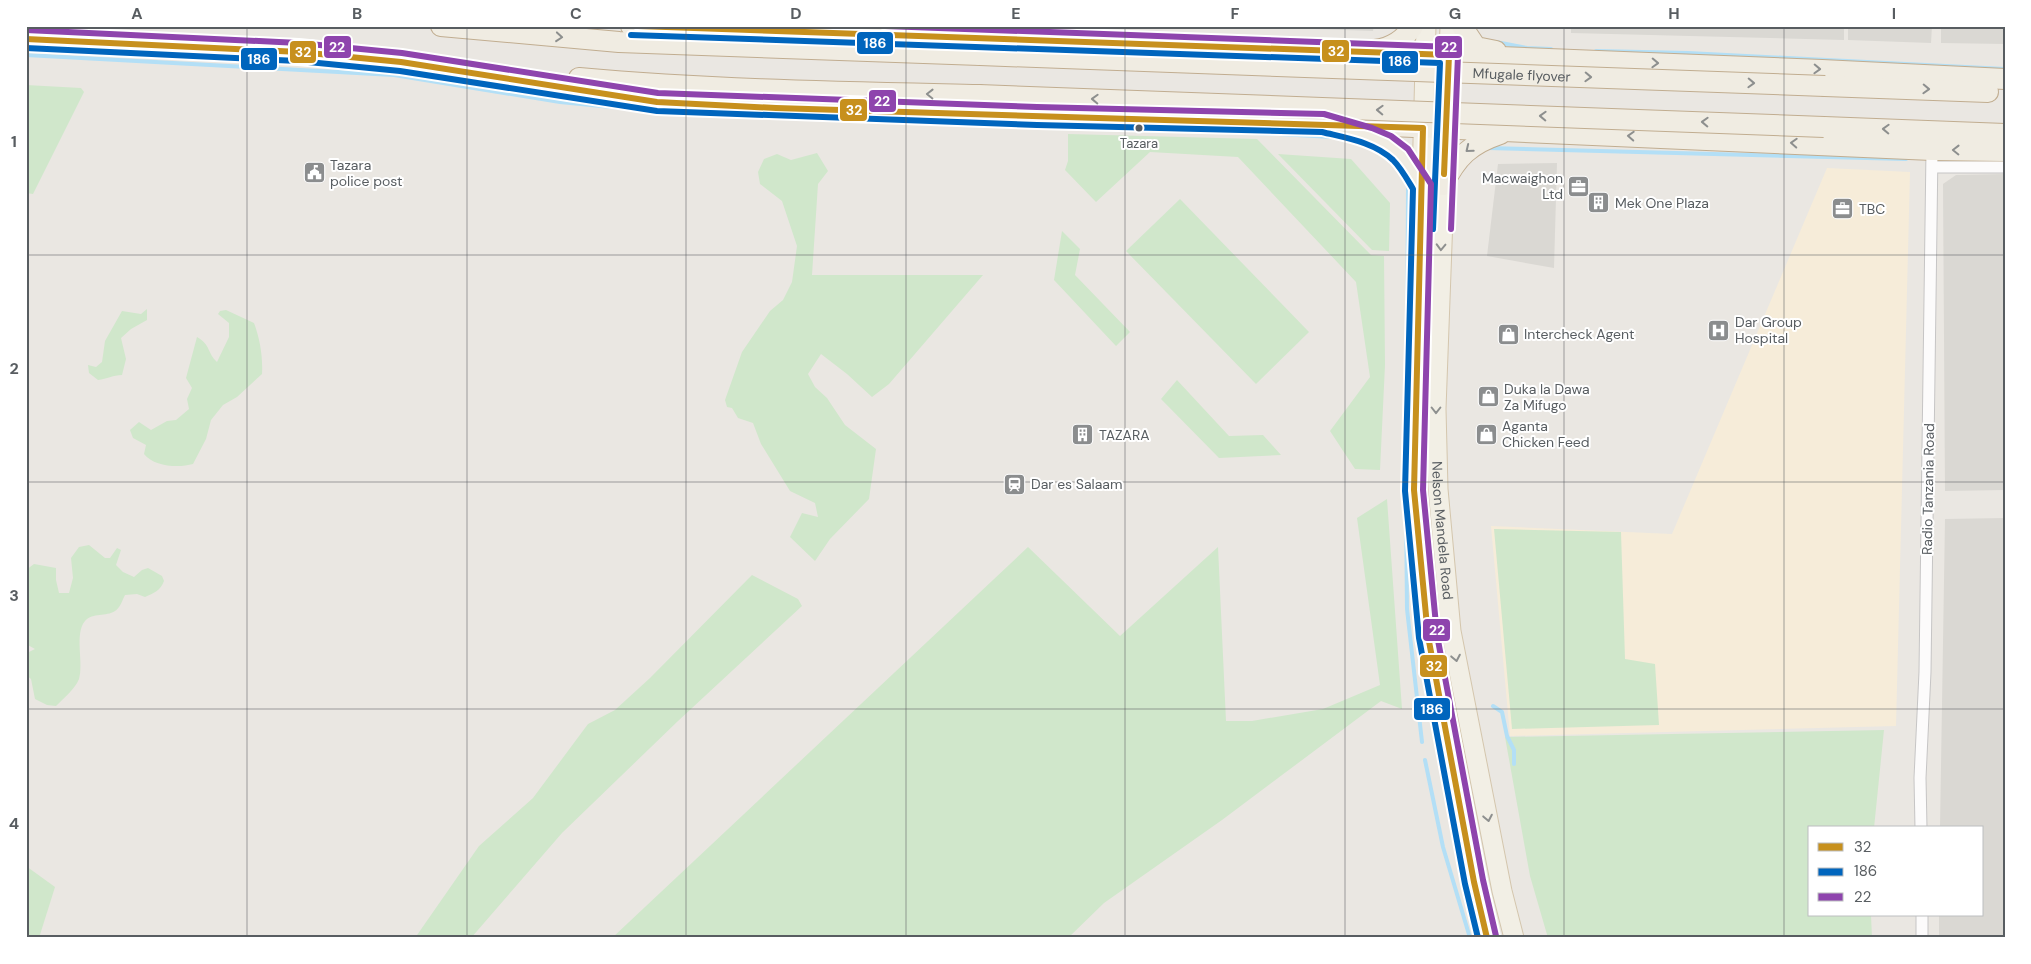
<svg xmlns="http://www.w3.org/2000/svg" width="2031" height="964" font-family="'DM Sans',sans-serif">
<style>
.commercial{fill:#f6ecd9}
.industrial{fill:#dad8d3}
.green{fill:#d0e7cb}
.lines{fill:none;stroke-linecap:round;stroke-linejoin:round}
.stream{stroke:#b3dff6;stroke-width:4}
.minor-casing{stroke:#c6c5c5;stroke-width:13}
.primary-casing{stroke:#d4c6ad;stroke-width:21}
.trunk-casing{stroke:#c1ad90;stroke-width:22}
.minor{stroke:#fcfbfb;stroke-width:11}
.primary{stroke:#f2efe5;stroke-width:19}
.trunk{stroke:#f0ece2;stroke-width:20}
.trunk-bridge-casing{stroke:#c1ad90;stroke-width:22;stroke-linecap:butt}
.trunk-bridge{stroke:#f0ece2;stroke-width:20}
.bus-1-casing{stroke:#fff;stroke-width:10}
.bus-2-casing{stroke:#fff;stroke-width:10}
.bus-3-casing{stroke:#fff;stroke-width:10}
.bus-1{stroke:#c7901d;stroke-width:6}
.bus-2{stroke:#0065bd;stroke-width:6}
.bus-3{stroke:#8e44ad;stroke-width:6}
.oneway{stroke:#8d8f8e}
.oneway2{stroke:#8e908f}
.grid{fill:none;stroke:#585d61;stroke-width:1;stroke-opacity:0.55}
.bus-dot{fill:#585d61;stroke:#fff;stroke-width:2}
.labels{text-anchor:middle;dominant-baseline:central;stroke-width:4;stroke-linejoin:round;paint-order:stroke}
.bus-label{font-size:13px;fill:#585d61;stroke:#fff}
.street-label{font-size:14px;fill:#585d61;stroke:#fff}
.poi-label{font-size:14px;fill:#585d61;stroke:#fff;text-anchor:start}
.line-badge{stroke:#fff;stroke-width:2}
.badge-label{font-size:14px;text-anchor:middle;font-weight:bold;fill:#fff}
.neatline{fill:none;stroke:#585d61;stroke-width:2}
.grid-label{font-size:16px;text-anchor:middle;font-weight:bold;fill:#585d61}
</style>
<rect width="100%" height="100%" fill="#eae7e2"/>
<path class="commercial" d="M1827 168 1910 172 1896 726 1510 736 1491 526 1672 534Z"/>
<g class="industrial">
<path d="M1228 26H1374L1373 31Z"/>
<path d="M1571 26H1844V40L1571 33Z"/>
<path d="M1848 26H1932L1931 43 1848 40Z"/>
<path d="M1941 26H2005V44L1941 43Z"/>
<path d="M1557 163 1554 268 1487 256 1498 164Z"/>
<path d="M2005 174V490L1945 491 1943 184 1956 175Z"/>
<path d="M2005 518V938H1939V915H1982V828H1940L1945 519Z"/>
</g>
<g class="green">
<path d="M26 85 81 88 84 92 33 194 26 193Z"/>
<path d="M1068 134 1257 139 1371 255 1384 256 1385 365 1380 470 1355 469 1330 431 1370 377 1356 282 1238 157 1150 152 1096 202 1065 170 1068 161Z"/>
<path d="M817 153 828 171 818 184 812 275H983L889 384 872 397 847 374 821 354 808 374 815 387 827 398 845 425 876 449 869 499 830 539 815 561 790 537 802 513 818 517 815 503 790 491 761 444 753 423 738 418 732 408 727 407 725 400 742 352 770 311 783 300 792 282 797 246 782 201 760 184 758 172 764 159 777 154 791 160Z"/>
<path d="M1278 154 1351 159 1390 203 1389 251 1372 250Z"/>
<path d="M1180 199 1309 332 1256 384 1126 251Z"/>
<path d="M1062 231 1080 249 1075 275 1130 332 1116 346 1054 280Z"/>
<path d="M147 309V320L131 329 121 338 126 359 122 375C113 375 107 379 98 380L89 373 88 365 96 367 102 362 105 341 122 311 141 314Z"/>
<path d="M226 310 254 323C260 339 263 357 262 374L237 397 223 405 211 420 206 439 193 464C179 468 154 467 144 454L146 445 133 438 130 430 139 422 151 430 167 421 176 420 189 409 187 399 192 388 186 378 197 337C211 345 207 353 217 362L229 337V323L218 314 220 311Z"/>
<path d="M1177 380 1229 436 1263 435 1281 455 1219 458 1161 399Z"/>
<path d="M1387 499 1402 709 1381 701 1222 820 1104 903 1068 938H612L1028 547 1120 636 1218 547 1226 721H1252L1323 709 1380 685 1357 518Z"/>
<path d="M1494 529 1621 532 1625 659 1655 664 1659 725 1512 729Z"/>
<path d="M89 545 105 558H110L117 548 121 550 116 565 123 572 134 577 142 570 148 568 162 576 164 581C160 591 154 593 145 597L137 594 125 595C122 601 120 608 115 611 106 617 93 612 85 621 74 634 84 663 79 679 75 689 64 698 56 706L47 705 35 699 31 679 26 675 27 653 35 649 26 644V570L34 564 56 568V580L59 593H69L73 578 71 558 79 547Z"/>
<path d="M752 575 798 599 802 606 678 721 562 833 471 938H415L479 846 533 798 588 724 615 710 650 678Z"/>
<path d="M1884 730 1874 828H1810V915H1871L1872 938H1548L1530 876 1505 737Z"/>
<path d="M26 866 55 887 39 938H26Z"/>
</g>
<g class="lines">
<g class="stream">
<path d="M1496 42 1527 48 1551 49"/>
<path d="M1596 51 1688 53 2005 69"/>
<path d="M26 55 394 75 560 102 653 111"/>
<path d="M660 112 686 114H706"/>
<path d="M1122 128 1279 134 1350 138"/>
<path d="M1488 148 1906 159"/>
<path d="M1405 177 1408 187 1407 404"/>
<path d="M1406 506 1407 609 1422 742"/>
<path d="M1493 706 1502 712 1507 736 1514 750V764"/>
<path d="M1425 760 1443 847 1470 938"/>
</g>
<defs>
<g id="minor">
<path d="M1933 167H2005"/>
<path d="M1921 828 1920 778 1925 672 1932 150"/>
<path d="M1922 938V915"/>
</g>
<g id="primary">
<path d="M1426 26 1414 490 1428 636 1474 882 1487 938"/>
<path id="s1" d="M1450 26 1436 409 1438 489 1451 631 1502 891 1514 938"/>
</g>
<g id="trunk">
<path d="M441 26 619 42 980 55"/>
<path d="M631 26 1400 55 1424 54 1822 70 2005 79"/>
<path d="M1462 26 1476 47 1496 51"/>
<path d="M26 39 299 52 413 63"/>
<path d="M1375 50C1392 48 1404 40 1413 26"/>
<path d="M401 62 657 102 1037 116 1323 123 1932 150 2005 151"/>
<path d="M579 78C712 90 845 92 979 95"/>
<path d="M1825 86 1988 92"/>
<path d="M1824 127 2005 134"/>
<path d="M1354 132C1393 142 1400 154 1422 186"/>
<path d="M1443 185C1457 157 1470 144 1500 134"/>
</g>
</defs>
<use href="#minor" class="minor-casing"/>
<use href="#primary" class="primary-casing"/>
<use href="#trunk" class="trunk-casing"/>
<use href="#minor" class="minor"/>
<use href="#primary" class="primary"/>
<use href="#trunk" class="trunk"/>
<defs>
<g id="trunk-bridge">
<path id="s2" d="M980 55 1825 86"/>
<path d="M979 95 1824 127"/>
</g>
</defs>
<use href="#trunk-bridge" class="trunk-bridge-casing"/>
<use href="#trunk-bridge" class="trunk-bridge"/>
<defs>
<g id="bus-1">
<path d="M638 26 1449 55 1444 174"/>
<path d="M26 39 299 52 401 62 657 102 776 108 1423 128 1414 490 1428 636 1474 882 1487 938"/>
</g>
<g id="bus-2">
<path d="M631 35 1440 63 1433 229"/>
<path d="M26 48 298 61 400 71 657 111 1037 125 1322 132C1346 138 1374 142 1393 160 1401 168 1407 179 1413 189L1405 491 1419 638 1465 884 1478 938"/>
</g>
<g id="bus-3">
<path d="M885 26 1452 47 1456 50 1458 55 1451 229"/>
<path d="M26 30 299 43 402 53 658 93 1037 107 1324 114 1372 128 1391 136 1408 149 1431 184 1423 490 1437 635 1483 880 1496 936"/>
</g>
</defs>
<use href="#bus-1" class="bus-1-casing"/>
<use href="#bus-2" class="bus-2-casing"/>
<use href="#bus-3" class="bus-3-casing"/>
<use href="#bus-1" class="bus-1"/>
<use href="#bus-2" class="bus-2"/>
<use href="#bus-3" class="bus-3"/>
</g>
<defs><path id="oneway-chevron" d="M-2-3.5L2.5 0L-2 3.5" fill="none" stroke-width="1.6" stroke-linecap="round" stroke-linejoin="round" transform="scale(1.25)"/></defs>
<g class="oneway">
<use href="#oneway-chevron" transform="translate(559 37) rotate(5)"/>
<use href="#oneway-chevron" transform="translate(1655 63) rotate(2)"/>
<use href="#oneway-chevron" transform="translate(1817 69) rotate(2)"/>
<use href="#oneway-chevron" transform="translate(1588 77) rotate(2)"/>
<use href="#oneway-chevron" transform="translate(1751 83) rotate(2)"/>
<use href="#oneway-chevron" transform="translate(1926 89) rotate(2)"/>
<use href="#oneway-chevron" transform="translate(930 94) rotate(-179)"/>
<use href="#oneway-chevron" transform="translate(1095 99) rotate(-178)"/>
<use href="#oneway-chevron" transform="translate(1380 110) rotate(-178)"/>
<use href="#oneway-chevron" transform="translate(1543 116) rotate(-178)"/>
<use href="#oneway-chevron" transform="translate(1705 122) rotate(-178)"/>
<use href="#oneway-chevron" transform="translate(1886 129) rotate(-178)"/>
<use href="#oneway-chevron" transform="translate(1631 136) rotate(-177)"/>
<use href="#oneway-chevron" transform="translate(1794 143) rotate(-177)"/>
<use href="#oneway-chevron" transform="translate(1469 149) rotate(141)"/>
<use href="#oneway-chevron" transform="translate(1956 150) rotate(-179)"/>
</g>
<g class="oneway2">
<use href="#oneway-chevron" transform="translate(1441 247) rotate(92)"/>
<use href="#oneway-chevron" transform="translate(1436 410) rotate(90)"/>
<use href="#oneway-chevron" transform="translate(1456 658) rotate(79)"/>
<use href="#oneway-chevron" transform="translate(1488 818) rotate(79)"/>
</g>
<path class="grid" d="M247 26V938M467 26V938M686 26V938M906 26V938M1125 26V938M1345 26V938M1564 26V938M1784 26V938M26 255H2005M26 482H2005M26 709H2005"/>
<defs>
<symbol id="civic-square" viewBox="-11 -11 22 22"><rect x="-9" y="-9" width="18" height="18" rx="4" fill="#8b8d8e" stroke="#fff"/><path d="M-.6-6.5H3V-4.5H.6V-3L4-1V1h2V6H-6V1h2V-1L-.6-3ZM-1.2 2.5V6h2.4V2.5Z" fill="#fff"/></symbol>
<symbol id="office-square" viewBox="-11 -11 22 22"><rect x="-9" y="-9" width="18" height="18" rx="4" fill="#8b8d8e" stroke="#fff"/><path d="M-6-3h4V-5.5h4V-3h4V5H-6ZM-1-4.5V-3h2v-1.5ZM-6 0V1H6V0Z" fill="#fff"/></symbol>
<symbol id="building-square" viewBox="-11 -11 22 22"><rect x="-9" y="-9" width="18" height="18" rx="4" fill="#8b8d8e" stroke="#fff"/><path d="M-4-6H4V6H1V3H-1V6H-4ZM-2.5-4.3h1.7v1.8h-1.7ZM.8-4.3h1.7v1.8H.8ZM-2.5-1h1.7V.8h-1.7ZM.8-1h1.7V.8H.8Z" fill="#fff"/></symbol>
<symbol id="hospital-square" viewBox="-11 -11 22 22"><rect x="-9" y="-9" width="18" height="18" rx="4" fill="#8b8d8e" stroke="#fff"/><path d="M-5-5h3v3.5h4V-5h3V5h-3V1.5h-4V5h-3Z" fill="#fff"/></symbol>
<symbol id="shop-square" viewBox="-11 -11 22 22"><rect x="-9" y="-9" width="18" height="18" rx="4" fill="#8b8d8e" stroke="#fff"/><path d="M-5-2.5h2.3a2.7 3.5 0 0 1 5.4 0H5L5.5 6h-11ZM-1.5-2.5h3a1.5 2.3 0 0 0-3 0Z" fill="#fff"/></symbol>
<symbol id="station-square" viewBox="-11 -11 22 22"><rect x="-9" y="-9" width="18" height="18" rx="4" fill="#8b8d8e" stroke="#fff"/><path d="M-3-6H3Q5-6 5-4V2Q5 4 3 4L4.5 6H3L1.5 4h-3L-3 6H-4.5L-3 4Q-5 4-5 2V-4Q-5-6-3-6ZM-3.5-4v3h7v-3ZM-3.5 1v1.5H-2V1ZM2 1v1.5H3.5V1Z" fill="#fff"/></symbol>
</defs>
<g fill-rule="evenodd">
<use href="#civic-square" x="302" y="160" width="25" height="25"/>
<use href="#office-square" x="1566" y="174" width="25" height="25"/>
<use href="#building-square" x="1586" y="190" width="25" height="25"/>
<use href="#office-square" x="1830" y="196" width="25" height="25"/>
<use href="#hospital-square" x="1706" y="318" width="25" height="25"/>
<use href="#shop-square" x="1496" y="322" width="25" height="25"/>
<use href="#shop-square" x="1476" y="384" width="25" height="25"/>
<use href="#shop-square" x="1474" y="422" width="25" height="25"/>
<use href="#building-square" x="1070" y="422" width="25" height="25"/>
<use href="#station-square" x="1002" y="472" width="25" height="25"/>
</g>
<circle class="bus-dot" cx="1139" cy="128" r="4.5"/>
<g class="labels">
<g class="bus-label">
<text x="1139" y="143">Tazara</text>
</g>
<g class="street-label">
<text stroke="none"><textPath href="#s2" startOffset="542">Mfugale flyover</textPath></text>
<text transform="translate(1928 489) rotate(-89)">Radio Tanzania Road</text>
<text stroke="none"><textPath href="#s1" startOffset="505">Nelson Mandela Road</textPath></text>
</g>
<g class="poi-label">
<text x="330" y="165">Tazara<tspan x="330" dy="16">police post</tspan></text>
<text x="1563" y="178" text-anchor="end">Macwaighon<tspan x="1563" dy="16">Ltd</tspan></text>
<text x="1615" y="203">Mek One Plaza</text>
<text x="1859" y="209">TBC</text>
<text x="1735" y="322">Dar Group<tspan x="1735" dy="16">Hospital</tspan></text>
<text x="1524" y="334">Intercheck Agent</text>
<text x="1504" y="389">Duka la Dawa<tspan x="1504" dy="16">Za Mifugo</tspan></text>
<text x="1502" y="426">Aganta<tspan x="1502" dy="16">Chicken Feed</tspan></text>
<text x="1099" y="435">TAZARA</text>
<text x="1031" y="484">Dar es Salaam</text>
</g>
</g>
<g class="line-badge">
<rect x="856" y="31" width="38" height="24" rx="5" fill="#0065bd"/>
<rect x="323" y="35" width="29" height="24" rx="5" fill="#8e44ad"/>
<rect x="1434" y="35" width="29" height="24" rx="5" fill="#8e44ad"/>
<rect x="1321" y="39" width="29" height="24" rx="5" fill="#c7901d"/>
<rect x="289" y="40" width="28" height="24" rx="5" fill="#c7901d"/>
<rect x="240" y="47" width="38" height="24" rx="5" fill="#0065bd"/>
<rect x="1381" y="50" width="38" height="24" rx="5" fill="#0065bd"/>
<rect x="868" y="89" width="29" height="24" rx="5" fill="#8e44ad"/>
<rect x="839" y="98" width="29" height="24" rx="5" fill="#c7901d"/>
<rect x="1422" y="618" width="29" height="24" rx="5" fill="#8e44ad"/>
<rect x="1419" y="654" width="29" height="24" rx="5" fill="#c7901d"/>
<rect x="1413" y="697" width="38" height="24" rx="5" fill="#0065bd"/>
</g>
<g class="badge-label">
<text x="875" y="48">186</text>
<text x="337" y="52">22</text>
<text x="1449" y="52">22</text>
<text x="1336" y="56">32</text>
<text x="303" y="57">32</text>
<text x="259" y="64">186</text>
<text x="1400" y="66">186</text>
<text x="882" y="106">22</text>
<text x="854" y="115">32</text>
<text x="1437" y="635">22</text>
<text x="1434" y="671">32</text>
<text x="1432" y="714">186</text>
</g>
<rect width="2031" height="964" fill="none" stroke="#ffffff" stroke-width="55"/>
<rect x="1808" y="826" width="175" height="90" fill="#ffffff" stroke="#bcbec0"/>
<rect x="1818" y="843" width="25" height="8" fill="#c7901d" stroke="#bcbec0"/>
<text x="1854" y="852" font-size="15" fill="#585d61">32</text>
<rect x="1818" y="868" width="25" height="8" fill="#0065bd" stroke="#bcbec0"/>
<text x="1854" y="876" font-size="15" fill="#585d61">186</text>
<rect x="1818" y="893" width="25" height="8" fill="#8e44ad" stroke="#bcbec0"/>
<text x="1854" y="902" font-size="15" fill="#585d61">22</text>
<rect x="28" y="28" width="1976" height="908" class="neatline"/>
<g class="grid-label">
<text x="137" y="19">A</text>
<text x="357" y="19">B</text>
<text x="576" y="19">C</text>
<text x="796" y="19">D</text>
<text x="1016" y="19">E</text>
<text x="1235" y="19">F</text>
<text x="1455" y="19">G</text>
<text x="1674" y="19">H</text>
<text x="1894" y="19">I</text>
<text x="14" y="147">1</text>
<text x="14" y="374">2</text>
<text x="14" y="601">3</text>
<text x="14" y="829">4</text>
</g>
</svg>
